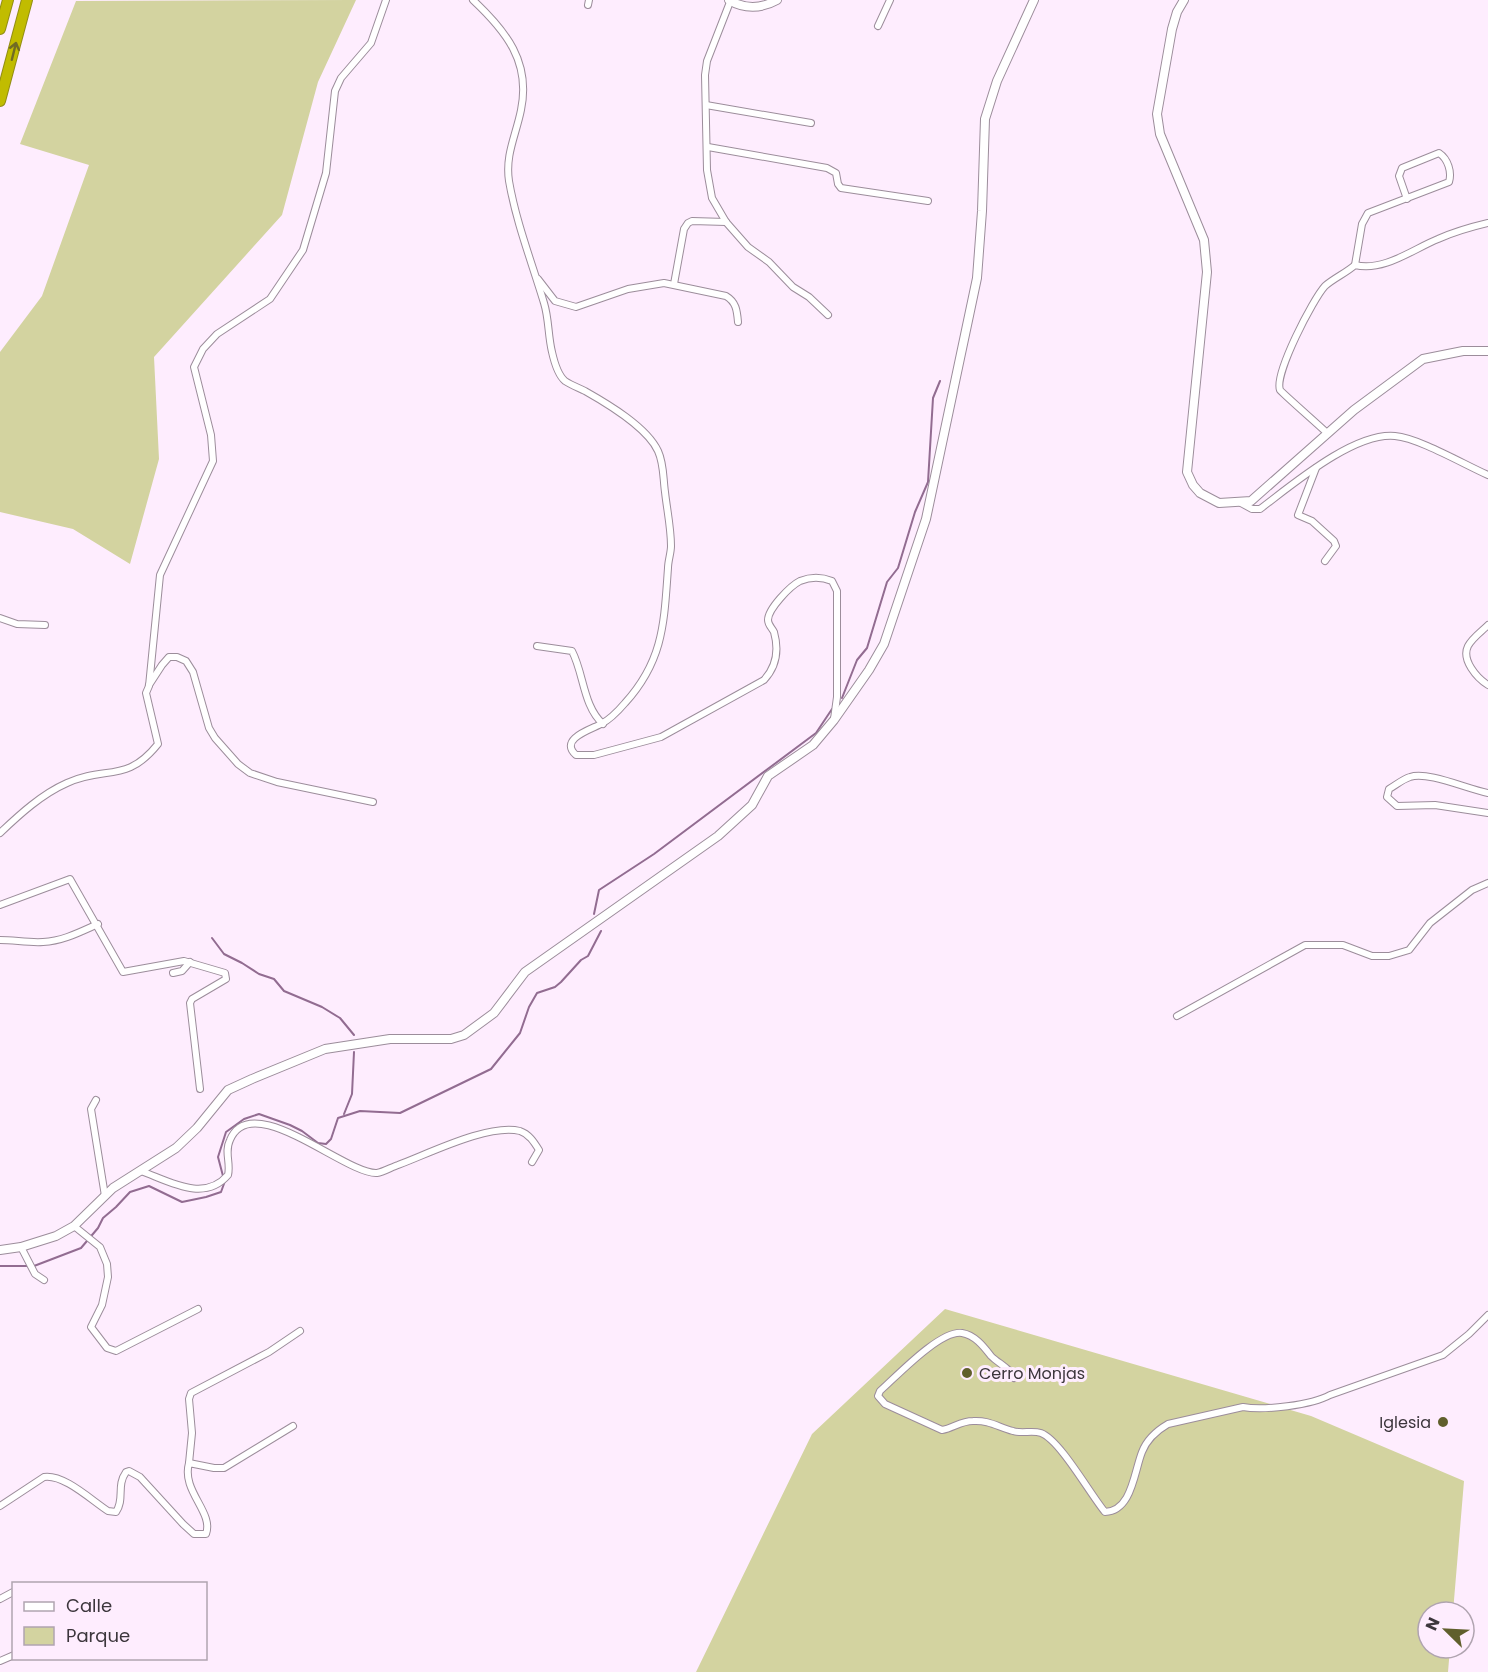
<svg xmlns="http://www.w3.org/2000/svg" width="1488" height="1672" font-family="Poppins,sans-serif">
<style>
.green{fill:#d3d3a0}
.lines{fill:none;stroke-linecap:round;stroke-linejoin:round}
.stream{stroke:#926c91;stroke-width:2}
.street-casing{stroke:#9c8d9b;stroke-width:8}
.secondary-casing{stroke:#9c8d9b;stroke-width:10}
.highway-casing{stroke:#928d15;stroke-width:12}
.street{stroke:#fff;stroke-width:6}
.secondary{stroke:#fff;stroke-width:8}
.highway{stroke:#c1bc00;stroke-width:10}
.oneway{stroke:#716c24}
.poi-dot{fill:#605f2c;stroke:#feedfe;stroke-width:2}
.labels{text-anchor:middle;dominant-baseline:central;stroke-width:6;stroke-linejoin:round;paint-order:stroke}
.poi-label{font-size:16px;fill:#3c363c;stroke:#feedfe;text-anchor:start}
</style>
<rect width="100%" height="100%" fill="#feedfe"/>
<g class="green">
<path d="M356 0 318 82 282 215 154 357 159 459 130 564 73 529 0 512V352L42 296 89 165 20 144 76 1Z"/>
<path d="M945 1309 1311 1416 1464 1481 1453 1612H1428V1648H1450L1448 1672H696L812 1434Z"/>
</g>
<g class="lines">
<g class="stream">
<path d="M842 698 857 660 867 648 887 582 898 568 915 512 928 482 933 398 940 381"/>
<path d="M594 914 599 890 654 854 816 733 832 709"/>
<path d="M212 938 224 954 242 963 259 974 274 979 284 991 322 1007 340 1018 354 1035"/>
<path d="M344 1114 352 1094 354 1052"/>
<path d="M223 1176 218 1157 226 1132 244 1119 259 1114 290 1125 302 1131 318 1143 326 1144 331 1139 338 1118 360 1111 400 1113 491 1069 520 1033 529 1007 537 993 555 987 561 982 581 960 588 956 601 931"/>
<path d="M0 1266H34L81 1248 98 1228 103 1218 116 1207 130 1192 149 1186 182 1202 206 1197 221 1192 225 1181"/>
</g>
<defs>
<g id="street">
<path d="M473 0C506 31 531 62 521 110 516 135 505 155 509 181 516 222 532 263 544 303 549 319 548 336 552 352 554 361 558 375 565 381 571 385 579 388 585 391 608 404 647 427 658 451 664 464 663 478 665 492 667 510 671 528 671 546 671 553 668 561 668 568 664 622 664 660 625 703 619 710 609 720 601 724 592 729 558 739 576 755H594L661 737 764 680C777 666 779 650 774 632 772 628 768 625 768 620 768 609 790 586 800 581 810 577 822 577 832 581L837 591V697L834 719"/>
<path d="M730 2 707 61 705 75 707 170 712 198 726 222 748 247 769 262 793 287 809 297 828 315"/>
<path d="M588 5 589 0"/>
<path d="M878 26 890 0"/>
<path d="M706 105 811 123"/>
<path d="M708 147 827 168 836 173 838 184 841 188 928 201"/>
<path d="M1355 265 1362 224 1368 213 1449 182C1452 172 1448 159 1439 153L1402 168 1399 176 1407 199"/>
<path d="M538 279 555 301 576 307 628 289 664 283 726 296C736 302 737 310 738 322"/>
<path d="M674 284 684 229 688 223 692 221 726 222"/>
<path d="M1327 433C1321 427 1282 393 1280 390 1274 374 1313 299 1325 286 1334 278 1346 273 1355 265 1384 272 1413 249 1438 239 1454 232 1471 227 1488 223"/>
<path d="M1316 468 1298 515 1312 521 1334 541 1336 546 1325 561"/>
<path d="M1241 503 1252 509H1260C1292 485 1354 432 1395 436 1419 438 1465 465 1488 475"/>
<path d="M0 618 17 624 45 625"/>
<path d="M1488 625C1482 631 1472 638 1468 646 1461 660 1477 678 1488 685"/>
<path d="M537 646 572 651C584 674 583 706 603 724"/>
<path d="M149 685 162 665 169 657H177L186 661 193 672 209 728 215 738 238 764 250 773 277 782 373 802"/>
<path d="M1488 793C1467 789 1428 771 1410 777 1403 779 1396 785 1389 789L1387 797 1397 806 1435 805 1488 813"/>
<path d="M0 833C20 814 42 794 67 783 106 765 126 784 158 744L146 693 149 686 160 575 213 461 211 435 194 367 203 349 217 334 270 299 303 250 326 173 335 91 341 78 371 43 386 0"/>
<path d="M0 905 70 879 123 972 184 961 225 973 226 979 192 999 190 1003 200 1089"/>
<path d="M0 940C14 940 29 943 43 942 63 941 80 932 98 924"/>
<path d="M173 973 182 971 190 962"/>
<path d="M1177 1016 1305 945H1343L1372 956H1389L1409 950 1430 923 1472 890 1488 883"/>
<path d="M96 1100 91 1109 105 1196"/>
<path d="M141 1171C169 1181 204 1203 228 1175 231 1163 224 1152 230 1140 251 1088 346 1175 377 1173 383 1172 392 1167 398 1165 428 1154 489 1123 520 1131 529 1134 534 1142 539 1150L532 1162"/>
<path d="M74 1226 100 1247 107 1264 108 1277 102 1305 91 1327 107 1348 116 1351 198 1309"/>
<path d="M21 1247 35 1274 44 1280"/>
<path d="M1014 1378C1009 1367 999 1364 991 1356 984 1347 975 1335 962 1333 940 1330 897 1376 880 1391L878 1396 885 1404 942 1430C953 1428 961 1421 973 1421 989 1420 998 1427 1013 1431 1022 1434 1032 1430 1041 1433 1060 1440 1090 1494 1105 1512 1132 1511 1134 1472 1142 1452 1147 1439 1156 1431 1168 1424L1243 1407C1263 1411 1312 1405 1330 1395L1443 1355 1469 1334 1488 1315"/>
<path d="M189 1463 192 1433 189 1399 191 1393 269 1352 300 1331"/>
<path d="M0 1506 44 1477C64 1474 91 1500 108 1511L116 1512C125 1499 116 1486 126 1472L129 1471 140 1477 183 1524 194 1534H206C214 1512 181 1491 189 1463L214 1468H224L293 1426"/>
<path d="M0 1599 13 1592"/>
<path d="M0 1661 14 1655"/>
</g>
<g id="secondary">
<path d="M729 0C744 9 761 9 777 0"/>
<path d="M1184 0 1177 12 1172 29 1157 114 1160 134 1204 240 1207 272 1187 472 1193 485 1200 493 1219 503 1251 501 1354 410 1423 359 1463 351H1488"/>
<path d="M0 1250 21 1247 56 1236 74 1226 113 1188 176 1148 197 1128 228 1090 252 1079 325 1049 390 1039H451L464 1035 494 1013 525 972 718 836 752 805 768 776 813 745 834 720 869 670 884 644 926 519 977 278 982 211 985 119 997 81 1034 0"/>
</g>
<g id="highway">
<path d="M0 29 8 0"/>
<path d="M0 101 27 0"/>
</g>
</defs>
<use href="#street" class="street-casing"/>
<use href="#secondary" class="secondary-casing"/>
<use href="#highway" class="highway-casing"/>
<use href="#street" class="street"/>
<use href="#secondary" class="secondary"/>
<use href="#highway" class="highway"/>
</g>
<defs><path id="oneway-shaft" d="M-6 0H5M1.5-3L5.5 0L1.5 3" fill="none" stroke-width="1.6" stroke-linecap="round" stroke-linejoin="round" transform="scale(1.5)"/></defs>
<use class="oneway" href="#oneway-shaft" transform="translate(14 51) rotate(-76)"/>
<g class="poi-dot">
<circle cx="967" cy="1373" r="6"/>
<circle cx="1443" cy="1422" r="6"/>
</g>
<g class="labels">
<g class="poi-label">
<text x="979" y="1373">Cerro Monjas</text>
<text x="1431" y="1422" text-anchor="end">Iglesia</text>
</g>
</g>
<rect x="12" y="1582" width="195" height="78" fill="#feedfe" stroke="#b0a4b0" stroke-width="1.5"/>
<rect x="24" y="1602" width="30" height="9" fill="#ffffff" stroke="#b0a4b0" stroke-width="1.5"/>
<text x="66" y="1612" font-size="18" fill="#3c363c">Calle</text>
<rect x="24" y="1627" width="30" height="18" fill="#d3d3a0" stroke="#b0a4b0" stroke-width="1.5"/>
<text x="66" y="1642" font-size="18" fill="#3c363c">Parque</text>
<g transform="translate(1446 1630) rotate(294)"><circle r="28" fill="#feedfe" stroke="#b0a4b0" stroke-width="1.5"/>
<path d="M0-4.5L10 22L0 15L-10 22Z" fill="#605f2c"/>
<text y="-9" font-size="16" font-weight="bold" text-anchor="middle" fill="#3c363c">N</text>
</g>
</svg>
